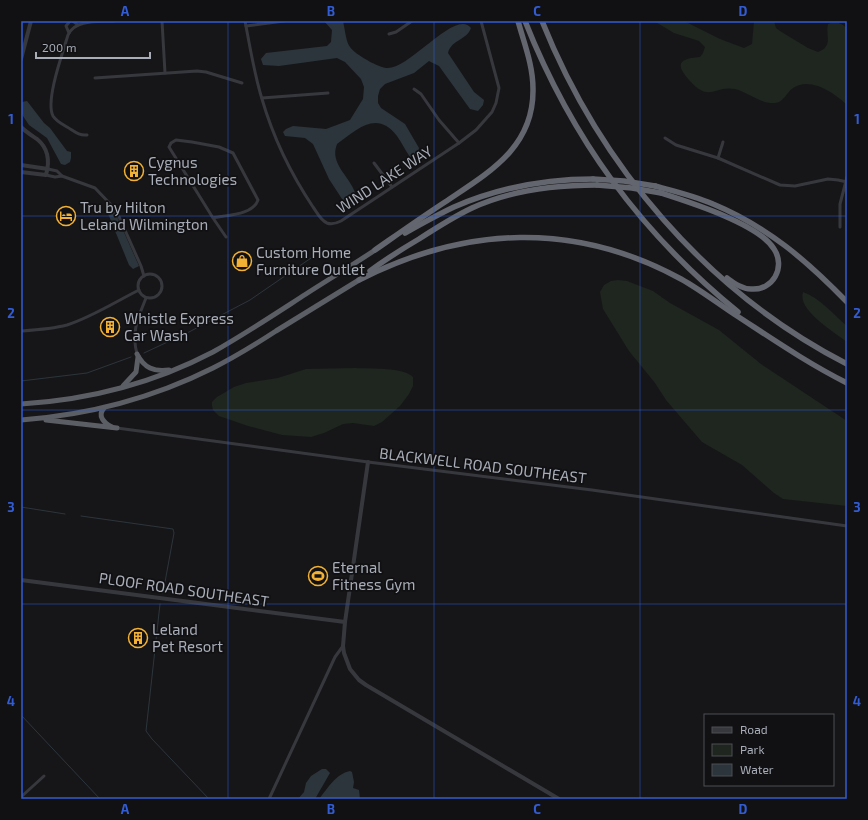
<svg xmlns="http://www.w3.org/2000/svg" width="868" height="820" font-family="'Exo 2',sans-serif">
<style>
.green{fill:#1e261f}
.water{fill:#2c353c}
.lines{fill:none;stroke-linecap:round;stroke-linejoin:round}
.stream{stroke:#2c353c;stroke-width:1}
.minor{stroke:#37383d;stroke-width:3}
.tertiary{stroke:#37383d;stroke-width:4}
.trunk{stroke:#5b5e65;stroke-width:5}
.motorway{stroke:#63666e;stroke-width:5.5}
.motorway-bridge{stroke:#63666e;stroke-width:5.5}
.grid{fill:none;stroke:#325cd3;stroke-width:1;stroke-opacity:0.55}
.labels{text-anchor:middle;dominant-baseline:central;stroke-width:3.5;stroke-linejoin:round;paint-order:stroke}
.poi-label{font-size:15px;fill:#a8adb8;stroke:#111113;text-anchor:start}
.street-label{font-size:15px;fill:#a8adb8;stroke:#111113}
.neatline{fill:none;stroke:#325cd3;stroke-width:1.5}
.grid-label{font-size:13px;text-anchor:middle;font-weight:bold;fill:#325cd3}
</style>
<rect width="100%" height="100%" fill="#161618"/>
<g class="green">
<path d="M654 21H684L720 39 744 48 752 44 754 21H774L776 28 780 31 808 48 818 52C834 46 825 35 828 24 836 21 841 23 847 28V105C835 93 810 76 793 88 787 92 783 103 775 103 760 104 748 92 735 89 714 85 710 103 690 81 675 64 678 59 700 57L703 53 705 47 699 41 674 33Z"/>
<path d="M618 280 627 281 653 291 670 303 719 330 761 364 847 421V506L783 499 774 493 742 465 702 442 666 400 655 383 629 351 603 309 600 292 604 285 611 281Z"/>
<path d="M803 292C820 298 834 315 847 326V342C834 332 797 310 803 292Z"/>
<path d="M356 368C371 369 403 367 413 377V386L409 394 400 406 382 422 374 426 353 423 343 424 324 433 311 437 282 435 248 426 219 416 213 410 212 406V402L217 397 234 387 246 383 278 378 306 369Z"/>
</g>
<g class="water">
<path d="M324 21H343C348 45 345 47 367 60 372 63 380 67 386 68 409 71 455 8 471 28 467 40 451 40 448 53L474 92 484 100 483 105 478 111 470 109 439 66 429 61 414 73 385 84 380 89 378 96V103L381 108 405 124 419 148 417 155 413 157H410C405 150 402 143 397 136 377 109 356 130 337 144 329 164 350 176 355 193 356 197 355 201 354 205L350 207 344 202 329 179 313 144 305 138 285 136 283 132 286 129 293 126 326 129 350 120 363 99 364 87 361 79 345 62 337 58 279 66 263 65 261 59 266 53 327 46 331 42 332 30Z"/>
<path d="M27 101 44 123 50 128 64 147 67 151 71 152V158L70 162 65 165 61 164 47 138 29 125 23 116 21 112 22 102Z"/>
<path d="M109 210 115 212 139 266 133 269 129 265 109 216 107 212Z"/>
<path d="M322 769H326L330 773 315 799H298L304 792 306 783 311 776Z"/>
<path d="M350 771 352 772 354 782 353 788 359 790 360 799H319C328 788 336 774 350 771Z"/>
</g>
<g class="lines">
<g class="stream">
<path d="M144 353 189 332 250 300 314 256"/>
<path d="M21 381 87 373 131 357"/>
<path d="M21 507 65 514"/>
<path d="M81 516 173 529 174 533 163 593"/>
<path d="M160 604 146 731 152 739 209 799"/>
<path d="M21 715 100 799"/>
</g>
<g class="minor">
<path d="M73 21 78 25"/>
<path d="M162 21 165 73"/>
<path d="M245 21C250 47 254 73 262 99 273 137 291 174 313 207 317 212 320 220 327 223 332 225 337 223 341 221L459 143 476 130 492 112 496 103 499 88 481 21"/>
<path d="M246 26 284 21"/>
<path d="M69 33 66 26 70 21"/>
<path d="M389 34 396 32 412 21"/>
<path d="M95 78 197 71 206 72 242 83"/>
<path d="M414 89 421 94 439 120 459 143"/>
<path d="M262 98 328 93"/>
<path d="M87 135C79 136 74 131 67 127 62 124 56 121 53 116 45 101 63 52 68 35 75 19 99 22 114 21"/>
<path d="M665 138 676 145 718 158 780 185 795 186 828 179 838 180 847 182"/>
<path d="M718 158 723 142"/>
<path d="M374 163 392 187"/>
<path d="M48 169 57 171 62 176 95 188 116 210 141 266 144 276"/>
<path d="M46 175 55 177 62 176"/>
<path d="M213 218C227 215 253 215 258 200L233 153 219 147 192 142 176 140 171 143 169 147 213 218 226 237"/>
<path d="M840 227V204L847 177"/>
<circle cx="150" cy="286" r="12"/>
<path d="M21 331C36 330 52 329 67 325 92 317 115 302 139 290"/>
<path d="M137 354C131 332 138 318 146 298"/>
<path d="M117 428 368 462 592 490 847 526"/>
<path d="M21 797 44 776"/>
<path d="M269 799 335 657 343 646"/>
</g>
<g class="tertiary">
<path d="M21 59 31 21"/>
<path d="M21 127C26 132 31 135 37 139 48 148 50 161 46 175L21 172"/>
<path d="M21 165 48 169"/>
<path d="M368 462 345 622 343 646 344 653 350 669 359 680 366 685 559 799"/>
<path d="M21 580 345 622"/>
</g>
<g class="trunk">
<path d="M137 354C144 368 154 372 169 370"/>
<path d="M123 386 136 372 138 357"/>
<path d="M21 404C87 400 154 383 213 352 245 334 275 314 306 294 329 279 353 265 375 250"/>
<path d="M104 408C97 416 104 423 112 427"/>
<path d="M21 420C88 415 153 398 213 368 235 357 256 344 276 331 304 314 331 297 359 280"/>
<path d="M46 420 117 428"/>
</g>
<g class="motorway">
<path d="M525 21C572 139 640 232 738 312"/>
<path d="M542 21C600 166 707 292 847 364"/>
<path d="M655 186C674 191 695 196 713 204 768 227 806 260 847 302"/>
<path d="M661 193C689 202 759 224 774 249 786 267 773 291 751 289 742 289 734 283 727 278"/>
<path d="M405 233C421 224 437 215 454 207 498 188 545 179 593 179"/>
<path d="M375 250C398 234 422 217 445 202 488 173 534 148 533 89 533 65 524 43 518 21"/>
<path d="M370 271C386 259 402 249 419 239 436 228 453 217 472 208 511 190 555 185 597 185"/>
<path d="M359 280C465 226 575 221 681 279 699 289 716 302 734 314 771 338 807 363 847 383"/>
</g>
<g class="motorway-bridge">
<path d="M593 179 624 181 655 186"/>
<path d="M597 185 632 188 661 193"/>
</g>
</g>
<path class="grid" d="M228 21V799M434 21V799M640 21V799M21 216H847M21 410H847M21 604H847"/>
<defs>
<symbol id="building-ring" viewBox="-11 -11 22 22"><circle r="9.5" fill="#111113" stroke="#f2b134" stroke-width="1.5"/><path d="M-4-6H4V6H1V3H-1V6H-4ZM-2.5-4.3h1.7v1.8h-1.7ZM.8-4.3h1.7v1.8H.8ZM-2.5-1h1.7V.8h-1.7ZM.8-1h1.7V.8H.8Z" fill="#f2b134"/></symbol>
<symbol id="hotel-ring" viewBox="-11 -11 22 22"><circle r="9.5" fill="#111113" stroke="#f2b134" stroke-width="1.5"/><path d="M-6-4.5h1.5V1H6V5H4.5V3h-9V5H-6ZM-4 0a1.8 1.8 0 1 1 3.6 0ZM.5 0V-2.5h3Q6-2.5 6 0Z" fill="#f2b134"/></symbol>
<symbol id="shop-ring" viewBox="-11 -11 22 22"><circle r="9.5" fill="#111113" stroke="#f2b134" stroke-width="1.5"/><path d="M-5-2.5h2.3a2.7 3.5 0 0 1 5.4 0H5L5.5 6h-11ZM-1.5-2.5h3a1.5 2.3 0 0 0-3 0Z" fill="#f2b134"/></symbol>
<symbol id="stadium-ring" viewBox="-11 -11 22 22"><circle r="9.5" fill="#111113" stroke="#f2b134" stroke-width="1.5"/><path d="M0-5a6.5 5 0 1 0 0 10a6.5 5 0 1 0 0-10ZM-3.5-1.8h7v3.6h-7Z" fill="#f2b134"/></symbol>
</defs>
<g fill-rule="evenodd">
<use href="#building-ring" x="123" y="160" width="22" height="22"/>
<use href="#hotel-ring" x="55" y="205" width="22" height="22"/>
<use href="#shop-ring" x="231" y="250" width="22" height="22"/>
<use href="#building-ring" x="99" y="316" width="22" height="22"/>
<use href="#stadium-ring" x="307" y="565" width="22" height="22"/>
<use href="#building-ring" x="127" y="627" width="22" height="22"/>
</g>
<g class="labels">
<g class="poi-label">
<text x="148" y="162">Cygnus<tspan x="148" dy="17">Technologies</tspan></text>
<text x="80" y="207">Tru by Hilton<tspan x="80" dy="17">Leland Wilmington</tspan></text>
<text x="256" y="252">Custom Home<tspan x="256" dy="17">Furniture Outlet</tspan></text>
<text x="124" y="318">Whistle Express<tspan x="124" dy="17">Car Wash</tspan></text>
<text x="332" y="567">Eternal<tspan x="332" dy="17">Fitness Gym</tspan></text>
<text x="152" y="629">Leland<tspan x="152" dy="17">Pet Resort</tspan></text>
</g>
<g class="street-label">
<text transform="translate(384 179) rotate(-33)">WIND LAKE WAY</text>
<text transform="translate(483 465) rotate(7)">BLACKWELL ROAD SOUTHEAST</text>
<text transform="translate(184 589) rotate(8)">PLOOF ROAD SOUTHEAST</text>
</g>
</g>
<rect width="868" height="820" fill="none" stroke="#111113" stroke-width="44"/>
<rect x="704" y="714" width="130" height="72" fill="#111113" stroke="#4d4f55"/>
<rect x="712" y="727" width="20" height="6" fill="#37383d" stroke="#4d4f55"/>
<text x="740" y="734" font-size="12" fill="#a8adb8">Road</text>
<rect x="712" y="744" width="20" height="12" fill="#1e261f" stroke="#4d4f55"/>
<text x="740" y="754" font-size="12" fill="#a8adb8">Park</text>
<rect x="712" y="764" width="20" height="12" fill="#2c353c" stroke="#4d4f55"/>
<text x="740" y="774" font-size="12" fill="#a8adb8">Water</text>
<path d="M36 52v6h114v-6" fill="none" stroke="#a8adb8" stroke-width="2"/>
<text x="42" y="52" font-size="12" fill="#a8adb8" stroke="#111113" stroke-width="3" paint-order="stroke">200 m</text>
<rect x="22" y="22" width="824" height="776" class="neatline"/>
<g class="grid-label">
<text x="125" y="16">A</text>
<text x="331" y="16">B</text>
<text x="537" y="16">C</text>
<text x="743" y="16">D</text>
<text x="11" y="124">1</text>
<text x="857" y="124">1</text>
<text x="11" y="318">2</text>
<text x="857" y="318">2</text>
<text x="11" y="512">3</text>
<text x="857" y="512">3</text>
<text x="11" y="706">4</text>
<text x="857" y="706">4</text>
<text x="125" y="814">A</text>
<text x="331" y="814">B</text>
<text x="537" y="814">C</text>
<text x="743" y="814">D</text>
</g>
</svg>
